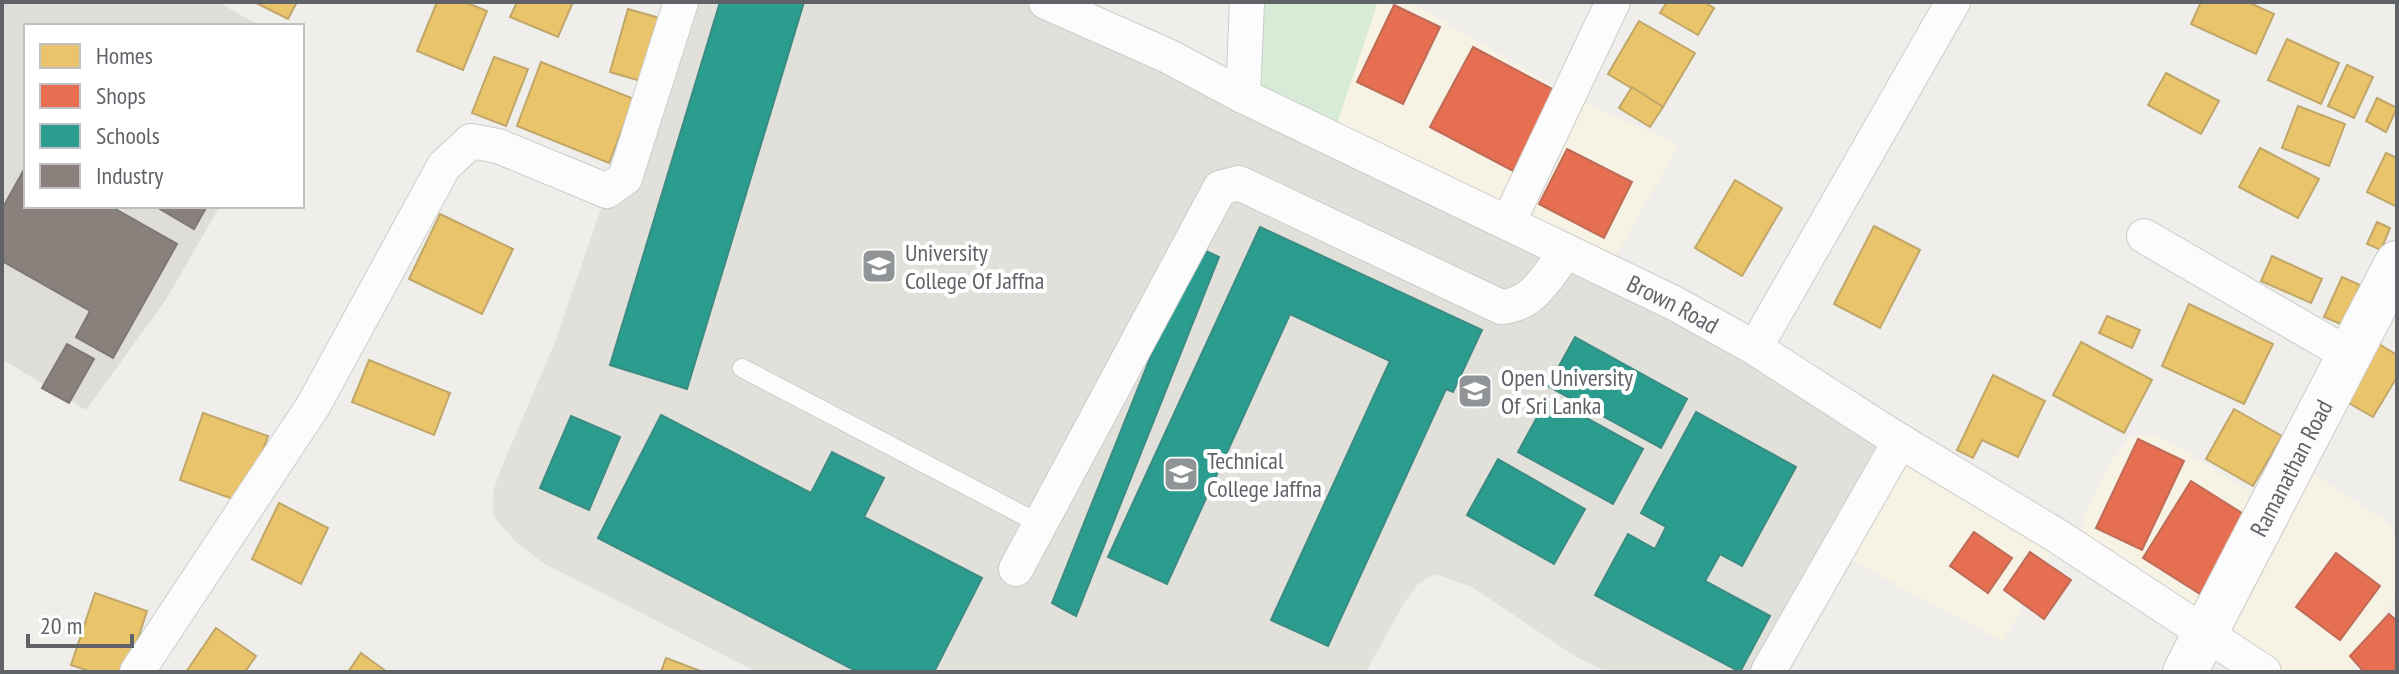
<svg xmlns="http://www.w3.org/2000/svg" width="2399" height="674" font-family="'PT Sans Narrow',sans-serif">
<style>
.commercial{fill:#f7f3e4}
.industrial{fill:#dfddda}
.education{fill:#e2e0da}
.green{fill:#d8ebd6}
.homes{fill:#e9c46a;stroke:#c0a769;stroke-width:2}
.shops{fill:#e76f51;stroke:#be6b58;stroke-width:2}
.schools{fill:#2a9d8f;stroke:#3a8c83;stroke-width:2}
.industry{fill:#8a817c;stroke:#7d7876;stroke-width:2}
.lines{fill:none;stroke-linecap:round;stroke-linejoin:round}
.lane-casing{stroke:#cbcccc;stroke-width:20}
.street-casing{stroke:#cbcccc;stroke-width:36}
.secondary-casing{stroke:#cacacb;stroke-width:46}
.lane{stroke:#fdfcfc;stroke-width:18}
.street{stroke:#fdfcfc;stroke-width:34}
.secondary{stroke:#fdfcfc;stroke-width:44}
.labels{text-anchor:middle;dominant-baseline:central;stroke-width:8;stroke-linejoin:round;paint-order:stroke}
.poi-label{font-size:24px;fill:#5f6368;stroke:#fff;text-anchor:start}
.street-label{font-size:24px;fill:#5f6368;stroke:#fff}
</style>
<rect width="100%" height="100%" fill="#efeeea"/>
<g class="commercial">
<path d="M1378 2H1411L1569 95 1679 145 1607 271 1332 138Z"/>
<path d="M2144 434 2169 441 2269 505 2294 461 2390 524 2397 536V595L2350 672H2264L2073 547 2098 484 2114 457 2132 437Z"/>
<path d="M1890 435 2059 537 2003 642 1830 549Z"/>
</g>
<path class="industrial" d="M2 2H218L260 26H26V206H220L165 301 86 410 2 359Z"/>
<path class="education" d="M682 2H1048L1168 56 1890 435 1757 672H1608L1576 657 1472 587 1435 574 1418 584 1404 603 1366 672H757L545 564 518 544 493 516V492L501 469 555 342 607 191Z"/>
<path class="green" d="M1247 2H1378L1332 138 1243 96Z"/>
<g class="homes">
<path d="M254 2H297L288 19Z"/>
<path d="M437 2H465L487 11 463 70 417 51Z"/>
<path d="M517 2H573L558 37 510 17Z"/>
<path d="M1667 2H1704L1714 8 1698 35 1660 13Z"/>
<path d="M2201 2H2248L2274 14 2256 54 2191 24Z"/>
<path d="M628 9 663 19 644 82 610 72Z"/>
<path d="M1639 21 1695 53 1663 107 1608 74Z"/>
<path d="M2287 39 2339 63 2321 104 2268 80Z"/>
<path d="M494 57 528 69 506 126 472 113Z"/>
<path d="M541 62 634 99 609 163 517 126Z"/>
<path d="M2347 65 2373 77 2354 118 2328 106Z"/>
<path d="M2166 73 2219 101 2201 134 2148 105Z"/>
<path d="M1632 87 1663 107 1650 127 1619 108Z"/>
<path d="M2377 98 2397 108 2386 132 2366 121Z"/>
<path d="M2298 106 2345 124 2329 166 2282 148Z"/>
<path d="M2260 148 2319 179 2298 218 2239 187Z"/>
<path d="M2386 153 2397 158V207L2367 192Z"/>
<path d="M1735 180 1782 208 1742 276 1695 248Z"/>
<path d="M440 214 513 249 482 314 409 279Z"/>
<path d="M2377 222 2390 228 2381 250 2367 244Z"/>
<path d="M1874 226 1920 250 1880 328 1834 304Z"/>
<path d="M2272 256 2322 279 2311 303 2261 281Z"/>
<path d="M2342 277 2360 285 2343 325 2324 317Z"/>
<path d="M2189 304 2273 344 2244 404 2162 366Z"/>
<path d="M2107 316 2140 330 2132 348 2099 333Z"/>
<path d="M2081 342 2152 380 2124 433 2053 395Z"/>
<path d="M2379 344 2397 355V377L2373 417 2345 401Z"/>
<path d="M369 360 450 393 434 435 352 402Z"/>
<path d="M1993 375 2045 401 2018 457 1982 440 1973 458 1957 450Z"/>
<path d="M2234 409 2282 436 2253 486 2206 459Z"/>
<path d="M203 413 268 436 244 503 180 480Z"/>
<path d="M279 503 328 528 301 584 252 559Z"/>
<path d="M95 593 147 611 127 672H92L71 665Z"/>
<path d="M216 628 256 656 245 672H186Z"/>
<path d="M361 653 387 672H348Z"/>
<path d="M666 658 703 672H661Z"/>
</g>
<g class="shops">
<path d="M1394 5 1440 27 1403 104 1357 82Z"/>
<path d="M1473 47 1556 91 1513 171 1430 127Z"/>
<path d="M1567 149 1632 182 1604 238 1539 204Z"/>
<path d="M2138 439 2184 461 2142 550 2096 528Z"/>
<path d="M2191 481 2253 520 2205 597 2143 558Z"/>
<path d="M1974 532 2012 558 1988 593 1950 566Z"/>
<path d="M2030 552 2071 580 2044 619 2004 590Z"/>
<path d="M2336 553 2380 586 2340 640 2296 607Z"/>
<path d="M2389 614 2397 621V672H2364L2350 656Z"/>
</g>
<g class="schools">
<path d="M720 2H804L687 389 610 365Z"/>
<path d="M1260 227 1482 330 1453 392 1446 389 1328 646 1271 620 1390 361 1290 314 1167 584 1108 557Z"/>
<path d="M1195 246 1219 257 1076 616 1052 603Z"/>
<path d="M1575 337 1687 399 1661 448 1548 386Z"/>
<path d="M1548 397 1643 449 1613 504 1518 452Z"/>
<path d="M1696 412 1796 467 1742 566 1720 554 1705 581 1770 616 1740 672 1595 595 1628 534 1655 549 1666 527 1641 513Z"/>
<path d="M661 415 811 493 832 452 884 478 864 517 982 578 934 672H858L598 538Z"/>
<path d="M571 416 620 437 589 510 540 488Z"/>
<path d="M1498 459 1585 509 1554 564 1467 515Z"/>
</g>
<g class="industry">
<path d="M26 166V206H110L177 244 113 358 76 337 90 311 2 261V209Z"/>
<path d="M155 206H207L194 229Z"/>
<path d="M67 344 94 359 69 403 42 388Z"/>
</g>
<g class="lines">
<defs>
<path id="lane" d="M742 368 1040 524"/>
<g id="street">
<path id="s1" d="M1046 2 1168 56 1243 96 1674 303 1755 348 1890 435 2059 537 2264 672"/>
<path d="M1243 96 1247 2"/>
<path d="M1508 223 1613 2"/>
<path d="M2144 236 2349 355"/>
<path d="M1755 348 1953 2"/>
<path d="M1016 569 1220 188 1239 183 1501 307C1534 305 1547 276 1566 252"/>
<path d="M137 672 313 406 444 166 471 141 498 146 607 191 625 178 681 2"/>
<path d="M1768 672 1900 441"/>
</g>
<g id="secondary">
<path id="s2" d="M2185 672 2397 263"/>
</g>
</defs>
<use href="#lane" class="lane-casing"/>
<use href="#street" class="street-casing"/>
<use href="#secondary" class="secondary-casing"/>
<use href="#lane" class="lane"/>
<use href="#street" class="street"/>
<use href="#secondary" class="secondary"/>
</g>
<defs>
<symbol id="university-square" viewBox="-11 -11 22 22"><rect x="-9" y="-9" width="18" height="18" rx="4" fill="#919496" stroke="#fff"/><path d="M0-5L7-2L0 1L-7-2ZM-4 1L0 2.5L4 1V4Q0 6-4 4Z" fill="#fff"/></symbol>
</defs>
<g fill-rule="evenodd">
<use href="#university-square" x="859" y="246" width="40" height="40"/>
<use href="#university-square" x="1455" y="371" width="40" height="40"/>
<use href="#university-square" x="1161" y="454" width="40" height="40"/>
</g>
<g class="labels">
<g class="poi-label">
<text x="905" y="252">University<tspan x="905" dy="28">College Of Jaffna</tspan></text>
<text x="1501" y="377">Open University<tspan x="1501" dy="28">Of Sri Lanka</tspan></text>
<text x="1207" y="460">Technical<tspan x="1207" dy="28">College Jaffna</tspan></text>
</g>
<g class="street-label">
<text stroke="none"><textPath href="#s1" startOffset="696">Brown Road</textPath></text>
<text stroke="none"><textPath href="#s2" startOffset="230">Ramanathan Road</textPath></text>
</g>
</g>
<rect width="2399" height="674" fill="none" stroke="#5f6368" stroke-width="8"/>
<rect x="24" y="24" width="280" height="184" fill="#ffffff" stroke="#bfc1c3" stroke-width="2"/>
<rect x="40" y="44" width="40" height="24" fill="#e9c46a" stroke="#bfc1c3" stroke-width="2"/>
<text x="96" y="64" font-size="24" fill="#5f6368">Homes</text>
<rect x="40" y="84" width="40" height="24" fill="#e76f51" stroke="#bfc1c3" stroke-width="2"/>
<text x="96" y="104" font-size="24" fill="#5f6368">Shops</text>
<rect x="40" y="124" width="40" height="24" fill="#2a9d8f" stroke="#bfc1c3" stroke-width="2"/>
<text x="96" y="144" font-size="24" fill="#5f6368">Schools</text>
<rect x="40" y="164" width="40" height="24" fill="#8a817c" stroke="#bfc1c3" stroke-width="2"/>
<text x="96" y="184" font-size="24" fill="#5f6368">Industry</text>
<path d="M28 634v12h104v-12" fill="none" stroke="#5f6368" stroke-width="4"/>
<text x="40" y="634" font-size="24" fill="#5f6368" stroke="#ffffff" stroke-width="6" paint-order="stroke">20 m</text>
</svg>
